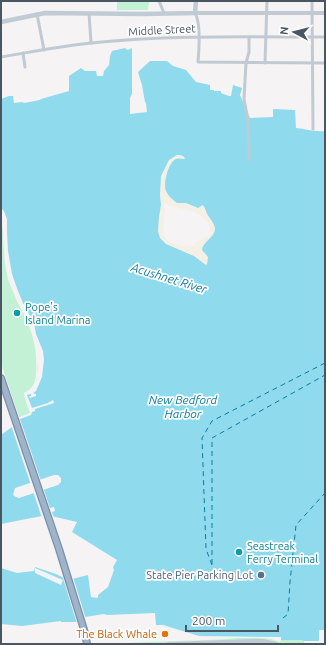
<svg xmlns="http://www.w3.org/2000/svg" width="326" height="645" font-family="Ubuntu,sans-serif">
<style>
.green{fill:#c3f1d5}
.sand{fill:#f5f0e5;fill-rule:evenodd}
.water{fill:#90daee;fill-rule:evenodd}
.pier{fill:#f5f3f3}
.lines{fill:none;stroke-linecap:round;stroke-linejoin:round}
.ferry{stroke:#0c7c9b;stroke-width:1;stroke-dasharray:5 4;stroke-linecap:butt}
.trunk-casing{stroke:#7690ad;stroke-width:8}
.minor{stroke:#c1cad2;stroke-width:3}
.tertiary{stroke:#c1cad2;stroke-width:4}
.secondary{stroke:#c1cbd6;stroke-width:4.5}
.trunk{stroke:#9fb4c9;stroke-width:5.5}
.culture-dot{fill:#0f9aa8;stroke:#fff;stroke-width:1.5}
.service-dot{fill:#5c6f8a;stroke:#fff;stroke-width:1.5}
.food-dot{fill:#e8710a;stroke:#fff;stroke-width:1.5}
.labels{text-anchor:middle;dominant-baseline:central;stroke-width:3.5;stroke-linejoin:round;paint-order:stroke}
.street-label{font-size:11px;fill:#4a5661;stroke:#fff}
.culture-label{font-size:11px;fill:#0d838f;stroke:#fff;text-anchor:start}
.service-label{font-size:11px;fill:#4e5e75;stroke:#fff;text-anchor:end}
.food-label{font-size:11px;fill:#c56008;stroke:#fff;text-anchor:end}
.water-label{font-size:12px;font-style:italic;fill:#0c7c9b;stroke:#fff}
</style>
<rect width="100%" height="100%" fill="#f5f3f3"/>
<g class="green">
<path d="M117 1H156L157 2H149L148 10H117Z"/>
<path d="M1 212 2 215C4 236 3 259 8 279 11 289 17 298 21 307 31 328 38 348 36 371 36 380 34 388 26 392L24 396 30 413 19 417 1 363Z"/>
<path d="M237 638C252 638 267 636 280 642L281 640H302L304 641V644H290L281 642 285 644H116C157 640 197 642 237 638Z"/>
</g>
<path class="sand" d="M177 155H182L185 159H184L179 158 167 193 177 203H186L198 208 203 205C204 208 206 211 207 214 210 219 214 223 215 228 216 238 203 241 202 250L208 257 207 264 206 265 191 254 166 244 160 238 158 231 159 217 161 205 160 195 161 176 169 160ZM164 203C168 205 174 207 179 208 184 209 189 210 194 212 202 215 216 229 208 236 205 239 200 240 196 242L194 246C185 248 165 243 163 233L165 211Z"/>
<path class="water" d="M125 48 126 49 128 50 132 48V94L130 98V114L147 112 146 103 145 102 142 85 138 72 150 61H167L173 66 186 70 196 82 210 85V90H214V91H221V93L229 96H231L233 85 242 88 240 95 250 118 273 117V109L295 110 296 128C306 129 314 132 325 131V630H319V641H304L302 640H281V637L199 636 163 625H156L155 613 107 615 104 614 85 617 77 622H61V621L22 626 1 624V568L17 573 34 571 35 567 56 574 68 580 88 575 91 597 98 598V595L108 587 114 570 113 567 117 560 72 532 77 522 47 515 1 524V435L12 427 19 417 30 413 24 395 25 394 31 391 36 385 39 354 30 321 6 264 4 218 1 210V99L9 96H13L14 103 22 102 24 103 40 100 41 99 69 91V76L81 68 85 71H96L97 76H103L104 71 109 65 110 56 112 51ZM177 155C180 155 184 155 185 159 183 159 179 158 176 159 168 162 163 185 166 191 168 196 173 200 177 203H186L198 208 203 205C205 208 206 211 207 214 210 219 214 223 215 228 215 238 203 241 202 250L208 257 207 264 206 265 194 256 166 244 160 238 158 231 159 217 161 205 160 195 161 176 169 160ZM54 475H58L61 478V482L58 485 19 498 16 497 13 495 15 488Z"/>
<g class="pier">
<path d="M1 208 4 211 7 219V232L8 251 12 274 18 291 23 303 34 323 36 334 43 351 44 360 42 377 36 391 33 393 36 394V396L30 398 29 396H31V394L27 395 32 408 48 403 53 400 54 403 35 409V411L32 412 31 415 20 419 41 481 31 485 11 425 19 423 17 417 18 415 19 417 30 413 24 396 25 395H24V393L31 389 36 381 38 364 37 355 36 345 30 327 16 299 8 277 5 263Z"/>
<path d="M43 487 50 508 54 507 55 511 52 512 54 518 47 517 42 518 33 491Z"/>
<path d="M35 568 63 580 61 585 35 573Z"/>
<path d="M67 577H73L86 619 77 624 63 578Z"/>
</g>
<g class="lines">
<g class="ferry">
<path d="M212 564V438L325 375"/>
<path d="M212 565 206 549 202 438 212 421 325 363"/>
<path d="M283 618 288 614 290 582 296 525 325 493"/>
</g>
<defs>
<path id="trunk" d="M1 378 59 549 85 633 87 644"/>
</defs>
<use href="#trunk" class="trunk-casing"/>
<g class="minor">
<path d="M159 1 164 13"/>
<path d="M312 1 313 129"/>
<path d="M89 13 91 43"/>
<path d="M195 13C201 22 199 50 198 62L325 63"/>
<path d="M37 14 44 50"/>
<path d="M23 53 25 67"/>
<path d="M1 57C31 52 61 46 91 43 169 35 247 37 325 37"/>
<path d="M265 63 267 1"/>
<path d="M249 160 248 120 244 99 246 63 249 52V37"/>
</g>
<g class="tertiary">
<path d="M195 13H325"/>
<path d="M168 644 252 641H263L276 644"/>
</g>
<path class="secondary" d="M1 22 45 13 144 14 195 13 196 1"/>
<use href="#trunk" class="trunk"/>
</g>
<g class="culture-dot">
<circle cx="17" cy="313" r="4"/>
<circle cx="239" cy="552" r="4"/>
</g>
<circle class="service-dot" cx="261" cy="575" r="4"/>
<circle class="food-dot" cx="165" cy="634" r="4"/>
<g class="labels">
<g class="street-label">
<text transform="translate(162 30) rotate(-3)">Middle Street</text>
</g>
<g class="culture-label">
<text x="25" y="307">Pope's<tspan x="25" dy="13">Island Marina</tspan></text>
<text x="247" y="546">Seastreak<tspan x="247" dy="13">Ferry Terminal</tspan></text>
</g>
<g class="service-label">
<text x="253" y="575">State Pier Parking Lot</text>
</g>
<g class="food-label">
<text x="157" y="634">The Black Whale</text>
</g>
<g class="water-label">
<text transform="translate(169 278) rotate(17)">Acushnet River</text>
<text x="183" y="399">New Bedford<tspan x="183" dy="14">Harbor</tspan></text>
</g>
</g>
<rect width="326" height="645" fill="none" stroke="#4a5661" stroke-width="4"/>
<g transform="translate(294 32) rotate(277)" stroke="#ffffff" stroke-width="3" paint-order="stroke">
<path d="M0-3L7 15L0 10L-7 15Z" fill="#4a5661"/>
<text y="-6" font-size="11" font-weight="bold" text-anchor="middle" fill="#4a5661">N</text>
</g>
<path d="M186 625v6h92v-6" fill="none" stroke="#4a5661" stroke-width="2"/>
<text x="192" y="625" font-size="12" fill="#4a5661" stroke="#ffffff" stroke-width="3" paint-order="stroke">200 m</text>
</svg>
